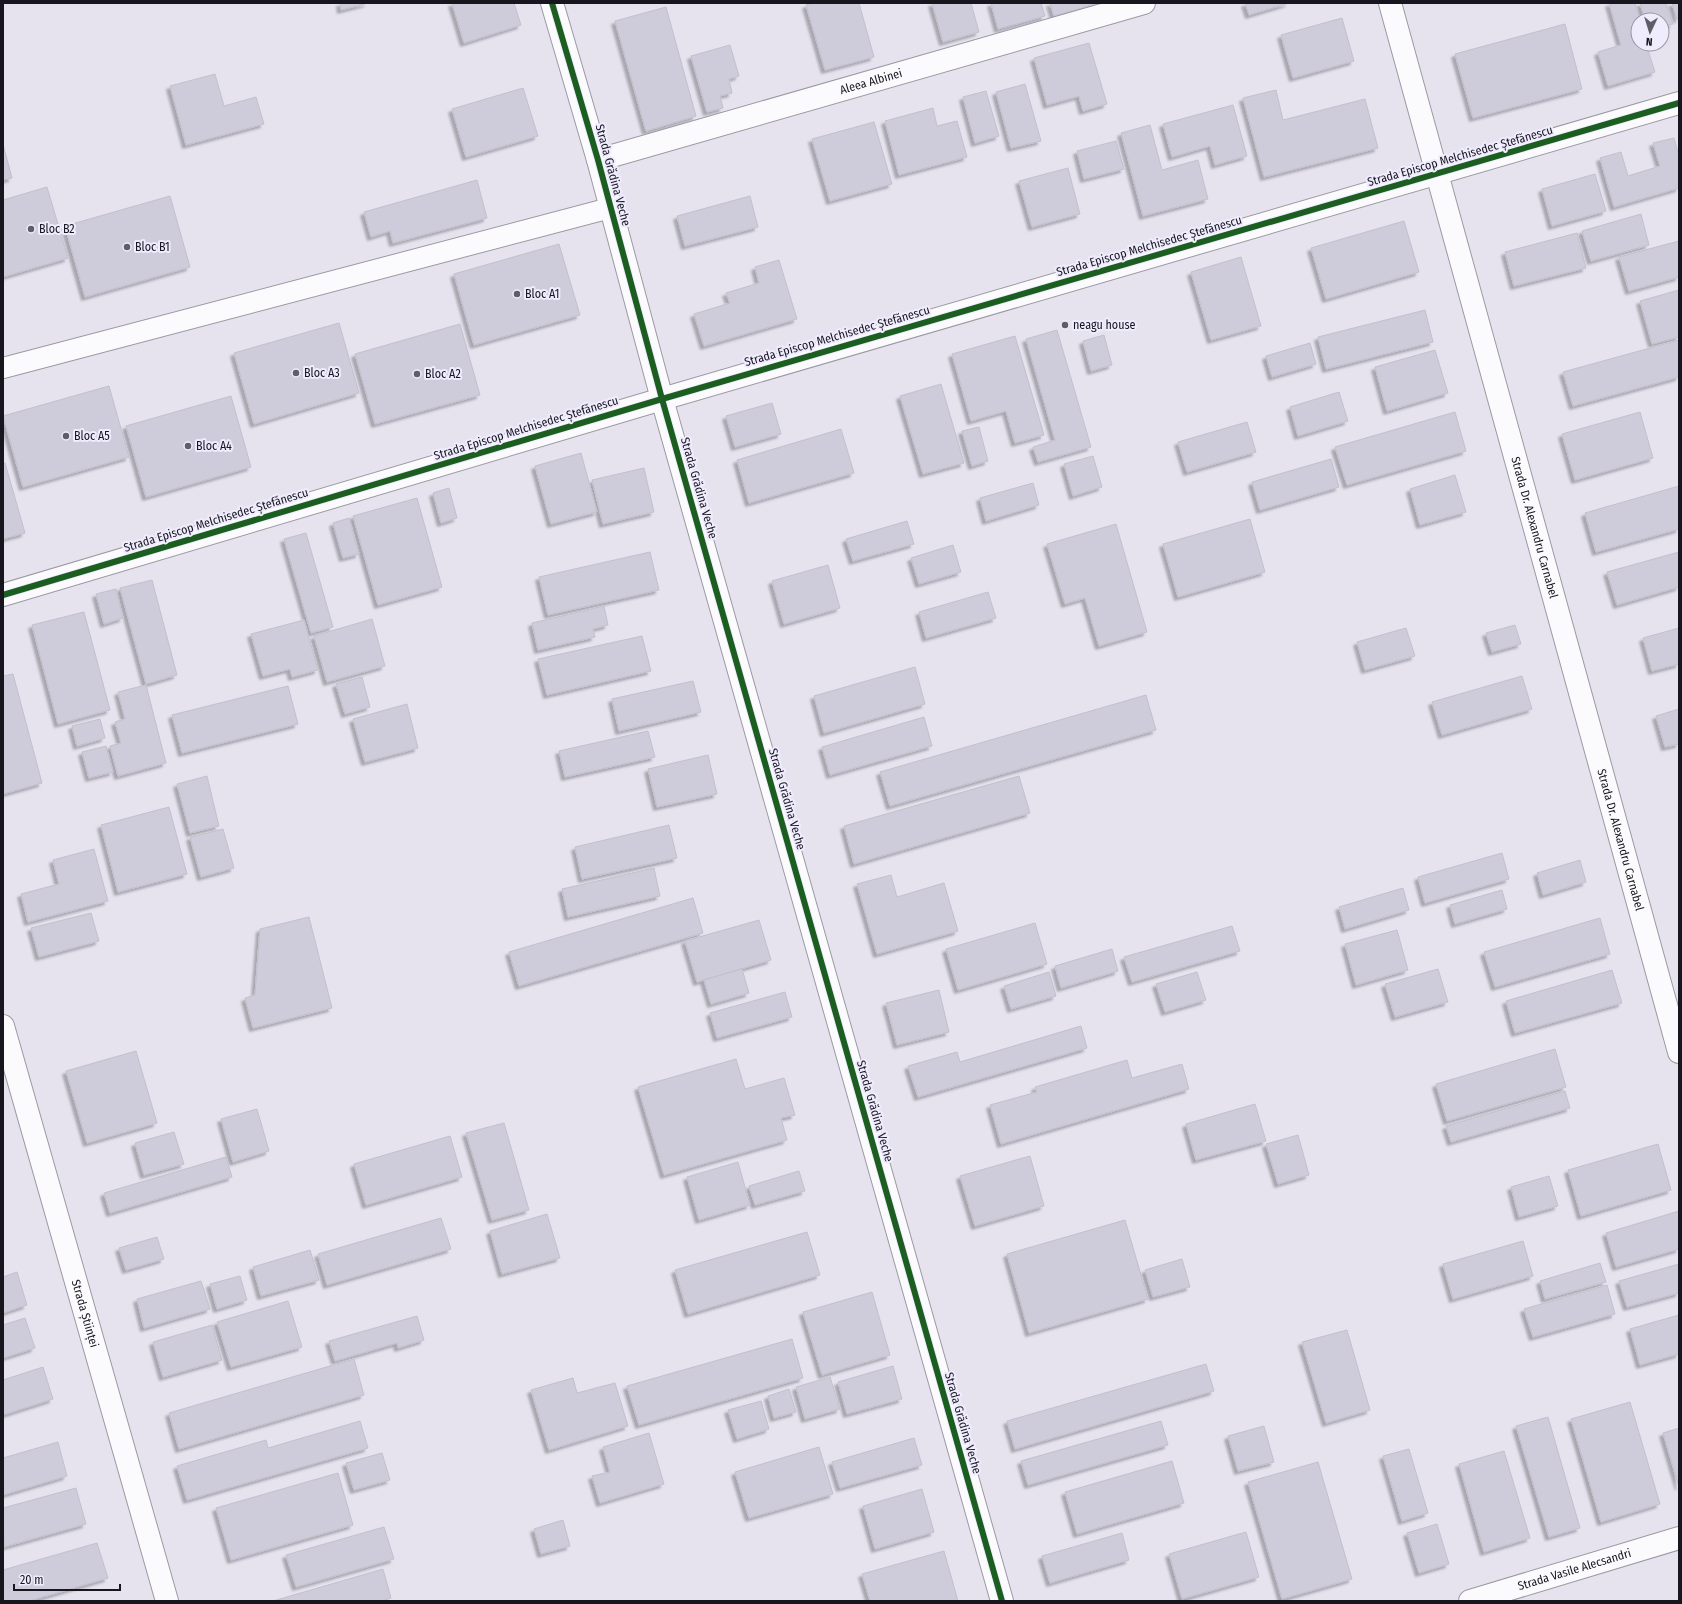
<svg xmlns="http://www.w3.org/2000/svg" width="1682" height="1604" font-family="'Fira Sans Condensed',sans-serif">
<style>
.building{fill:#cecbdb;stroke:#c2c0ca;filter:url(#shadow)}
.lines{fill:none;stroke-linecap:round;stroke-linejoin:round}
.service-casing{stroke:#9c99a3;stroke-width:22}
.minor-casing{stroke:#9c99a3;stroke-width:24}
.tertiary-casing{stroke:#9c99a3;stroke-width:24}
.service{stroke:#fbfbfd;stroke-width:20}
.minor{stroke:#fbfbfd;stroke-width:22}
.tertiary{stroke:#fbfbfd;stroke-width:22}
.cycleway-casing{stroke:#efecfe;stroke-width:8}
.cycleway{stroke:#1b5e20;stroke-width:6}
.poi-dot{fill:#5f5d66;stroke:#efecfe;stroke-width:1.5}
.labels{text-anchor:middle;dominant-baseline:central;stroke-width:4;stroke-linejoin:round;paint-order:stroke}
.street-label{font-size:12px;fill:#17151d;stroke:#efecfe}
.poi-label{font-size:12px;fill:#17151d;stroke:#efecfe;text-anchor:start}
</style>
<defs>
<filter id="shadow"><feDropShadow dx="-3.5" dy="3.5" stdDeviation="1" flood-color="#0004"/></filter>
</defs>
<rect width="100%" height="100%" fill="#e6e3ef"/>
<g class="building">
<path d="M340 3H368L341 10Z"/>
<path d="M452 3H514L521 25 464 43Z"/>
<path d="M813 3H859L874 57 825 70 806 5Z"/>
<path d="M932 3H971L979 32 943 42Z"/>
<path d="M991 3H1041L1045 16 998 29Z"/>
<path d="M1050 3H1100L1054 16Z"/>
<path d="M1245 3H1289L1249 15Z"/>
<path d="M1609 3H1635L1640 20H1638V44H1646L1655 72 1608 86 1598 52 1621 45Z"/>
<path d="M1640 3H1666L1673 24 1662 27V20H1645Z"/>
<path d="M1672 3H1679V19H1677Z"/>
<path d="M666 7 696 116 646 131 615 21Z"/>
<path d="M1342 18 1354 61 1293 78 1281 35Z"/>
<path d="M1565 24 1582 89 1473 118 1455 54Z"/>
<path d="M1089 43 1107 104 1083 111 1079 96 1047 105 1034 58Z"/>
<path d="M730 45 739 76 729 79 732 93 720 96 723 108 707 112 691 56Z"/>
<path d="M215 74 224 106 256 97 264 124 186 145 170 86Z"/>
<path d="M1025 84 1041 141 1011 148 996 92Z"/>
<path d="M523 88 538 136 466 157 452 109Z"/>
<path d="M1276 90 1283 120 1365 99 1378 148 1264 177 1243 98Z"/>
<path d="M986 91 999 136 975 143 963 97Z"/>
<path d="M1233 105 1247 156 1215 165 1210 146 1172 157 1163 124Z"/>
<path d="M933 108 937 126 957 121 967 157 899 175 885 121Z"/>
<path d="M874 122 892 184 830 201 812 139Z"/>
<path d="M1150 125 1162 170 1198 160 1208 199 1143 216 1121 133Z"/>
<path d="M1674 138 1679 156V188L1614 207 1600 158 1621 152 1628 176 1660 166 1653 143Z"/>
<path d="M1116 141 1124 169 1084 179 1077 151Z"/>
<path d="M3 144 12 178 3 180Z"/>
<path d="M1068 168 1080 214 1032 227 1019 181Z"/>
<path d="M1595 174 1606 211 1552 226 1542 189Z"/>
<path d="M477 180 487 218 393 243 390 231 371 237 364 212Z"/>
<path d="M47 187 68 258 3 277V200Z"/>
<path d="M170 196 190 267 85 297 65 226Z"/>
<path d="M750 196 758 227 685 246 677 216Z"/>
<path d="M1641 214 1649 245 1591 261 1582 231Z"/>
<path d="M1404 221 1419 272 1326 299 1311 248Z"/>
<path d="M1577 233 1586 268 1514 286 1505 252Z"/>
<path d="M1679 241V277L1629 291 1619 257Z"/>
<path d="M559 244 580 315 474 345 454 274Z"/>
<path d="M1241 257 1261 326 1211 340 1191 272Z"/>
<path d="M779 260 797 319 704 346 694 314 730 303 726 293 759 283 755 267Z"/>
<path d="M1679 290V337L1652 344 1640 301Z"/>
<path d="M1425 310 1433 342 1326 369 1318 337Z"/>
<path d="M339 323 359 393 254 424 234 353Z"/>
<path d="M460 324 480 395 375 424 355 354Z"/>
<path d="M1057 330 1091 447 1038 462 1033 447 1055 440 1026 339Z"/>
<path d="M1104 335 1112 365 1091 371 1083 341Z"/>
<path d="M1015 336 1044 435 1015 443 1006 411 971 421 952 354Z"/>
<path d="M1679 340V377L1573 406 1563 372Z"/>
<path d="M1310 343 1316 364 1272 377 1266 356Z"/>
<path d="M1435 350 1448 393 1387 411 1375 367Z"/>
<path d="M941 384 964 463 923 474 900 396Z"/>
<path d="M109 386 129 457 23 487 3 416Z"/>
<path d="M1339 392 1348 421 1298 436 1290 407Z"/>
<path d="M231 396 251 467 146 497 126 426Z"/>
<path d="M772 403 781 434 735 447 726 416Z"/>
<path d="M1455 412 1466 451 1347 485 1335 447Z"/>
<path d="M1640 412 1653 458 1575 480 1562 434Z"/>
<path d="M1247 422 1256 452 1187 472 1178 442Z"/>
<path d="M979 427 988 461 972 466 962 431Z"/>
<path d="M841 429 854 473 749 503 737 460Z"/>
<path d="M581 453 597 512 551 524 535 466Z"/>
<path d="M1093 456 1102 487 1073 496 1064 464Z"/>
<path d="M1331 459 1339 487 1260 510 1252 482Z"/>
<path d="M3 463H5L25 533 3 539Z"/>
<path d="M644 468 654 512 603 524 592 480Z"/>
<path d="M1455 475 1466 512 1420 525 1410 489Z"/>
<path d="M1033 483 1039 505 986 521 980 498Z"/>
<path d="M1679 486V529L1596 552 1585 513Z"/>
<path d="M449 488 457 518 441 523 433 493Z"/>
<path d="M417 498 442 587 378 605 353 516Z"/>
<path d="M349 518 359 554 343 558 333 523Z"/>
<path d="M1250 519 1265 572 1178 597 1163 544Z"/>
<path d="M907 521 914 544 853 561 846 539Z"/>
<path d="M1116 524 1147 632 1099 646 1085 598 1065 604 1047 544Z"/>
<path d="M306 533 333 627 311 633 284 539Z"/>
<path d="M953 545 961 572 919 584 911 558Z"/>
<path d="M650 552 659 590 548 615 539 577Z"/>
<path d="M1679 552V587L1617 605 1607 572Z"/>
<path d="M828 565 840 608 784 624 772 581Z"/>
<path d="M152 580 177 675 146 684 120 588Z"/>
<path d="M116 589 123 618 104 624 96 594Z"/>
<path d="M988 592 996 618 926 638 919 612Z"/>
<path d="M604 606 608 625 593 629 595 637 538 650 532 623Z"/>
<path d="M84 612 110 710 58 724 32 625Z"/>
<path d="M372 619 385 666 327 682 314 636Z"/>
<path d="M304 620 318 670 292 677 290 669 263 676 251 634Z"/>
<path d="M1515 625 1521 644 1492 652 1486 633Z"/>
<path d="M1406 628 1415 656 1365 670 1357 642Z"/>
<path d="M1679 628V664L1652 671 1643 638Z"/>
<path d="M642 636 651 671 547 695 538 659Z"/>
<path d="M915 667 925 704 824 733 814 696Z"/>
<path d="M13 674 42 783 3 794V676Z"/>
<path d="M1522 676 1532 709 1442 735 1432 702Z"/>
<path d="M362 677 370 707 345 714 336 684Z"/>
<path d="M693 681 701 712 619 731 612 699Z"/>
<path d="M146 685 166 763 118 776 110 746 121 743 115 722 125 719 118 692Z"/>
<path d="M288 686 298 724 182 753 172 715Z"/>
<path d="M1146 695 1156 730 890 806 880 772Z"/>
<path d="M407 704 418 748 365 762 353 719Z"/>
<path d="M1679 709V744L1665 747 1656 716Z"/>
<path d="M924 717 932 746 830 775 822 747Z"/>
<path d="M100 719 105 738 77 746 72 726Z"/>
<path d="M648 731 655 757 565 777 559 751Z"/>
<path d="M106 746 113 772 89 778 82 752Z"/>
<path d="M708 755 717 794 657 807 648 769Z"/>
<path d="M207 776 219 826 190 833 177 784Z"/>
<path d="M1019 776 1030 813 854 864 844 826Z"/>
<path d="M169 807 187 874 118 892 101 825Z"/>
<path d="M669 825 677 858 582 879 575 847Z"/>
<path d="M223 829 234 868 201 877 190 837Z"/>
<path d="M94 849 108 901 28 922 21 894 59 884 53 860Z"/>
<path d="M1502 853 1509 879 1425 903 1418 877Z"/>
<path d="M1580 860 1586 882 1543 895 1537 873Z"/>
<path d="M654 868 660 896 568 917 562 889Z"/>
<path d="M891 875 897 897 944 883 958 931 877 954 857 884Z"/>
<path d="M1403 888 1409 910 1345 929 1339 907Z"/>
<path d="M1502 890 1507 909 1455 924 1450 905Z"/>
<path d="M693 898 703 933 519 986 509 952Z"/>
<path d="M91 913 99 941 39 957 31 928Z"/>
<path d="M309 917 332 1008 253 1028 245 998 255 995 260 929Z"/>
<path d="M1600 918 1610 954 1495 987 1484 952Z"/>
<path d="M759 920 771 960 697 982 685 941Z"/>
<path d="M1035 923 1047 964 958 990 946 949Z"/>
<path d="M1232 926 1240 951 1132 982 1124 957Z"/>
<path d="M1397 930 1408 970 1356 985 1345 944Z"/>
<path d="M1112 949 1118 971 1061 988 1055 966Z"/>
<path d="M742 969 749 993 711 1004 704 980Z"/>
<path d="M1438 969 1448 1002 1395 1017 1385 984Z"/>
<path d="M1612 970 1622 1003 1515 1033 1506 1001Z"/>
<path d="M1049 972 1056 996 1011 1009 1004 986Z"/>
<path d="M1197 972 1206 1000 1165 1012 1156 984Z"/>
<path d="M939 990 949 1032 897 1045 886 1003Z"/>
<path d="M785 992 792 1017 717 1038 710 1013Z"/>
<path d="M1081 1026 1087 1048 918 1097 908 1066 957 1052 960 1062Z"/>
<path d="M1555 1049 1566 1087 1447 1121 1436 1084Z"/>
<path d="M136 1051 157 1123 87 1143 66 1071Z"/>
<path d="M736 1059 745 1089 784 1078 795 1115 781 1118 787 1140 664 1175 638 1087Z"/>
<path d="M1127 1060 1132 1078 1182 1064 1189 1089 1001 1144 990 1105 1037 1092 1035 1087Z"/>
<path d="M1565 1091 1570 1108 1451 1142 1446 1126Z"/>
<path d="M1255 1104 1266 1141 1196 1160 1186 1124Z"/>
<path d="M257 1109 269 1151 233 1162 221 1119Z"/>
<path d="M504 1123 529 1210 492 1220 466 1133Z"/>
<path d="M174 1132 184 1164 144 1175 135 1143Z"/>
<path d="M1298 1135 1309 1175 1278 1184 1266 1144Z"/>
<path d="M450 1136 462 1177 366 1205 354 1164Z"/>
<path d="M1658 1144 1671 1190 1581 1216 1568 1170Z"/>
<path d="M1030 1156 1044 1206 975 1226 960 1176Z"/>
<path d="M226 1157 232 1177 110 1213 104 1193Z"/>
<path d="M738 1162 750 1205 699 1220 687 1177Z"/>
<path d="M799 1171 805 1191 755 1205 749 1186Z"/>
<path d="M1549 1176 1558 1206 1519 1217 1511 1187Z"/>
<path d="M1679 1211V1249L1616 1267 1606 1233Z"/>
<path d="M547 1214 560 1258 502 1274 490 1231Z"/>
<path d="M441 1218 451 1249 327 1285 318 1254Z"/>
<path d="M1125 1220 1148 1299 1029 1333 1007 1254Z"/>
<path d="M807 1232 820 1275 688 1314 675 1270Z"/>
<path d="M157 1237 164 1259 126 1270 119 1248Z"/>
<path d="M1523 1241 1533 1276 1453 1299 1443 1264Z"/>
<path d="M310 1250 319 1280 261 1296 253 1267Z"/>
<path d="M1182 1259 1190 1287 1153 1297 1145 1270Z"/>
<path d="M1600 1263 1606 1282 1545 1299 1540 1281Z"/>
<path d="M1679 1264V1293L1627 1307 1619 1281Z"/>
<path d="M17 1272 27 1305 3 1313V1277Z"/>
<path d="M240 1276 247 1300 217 1309 210 1284Z"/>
<path d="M201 1281 210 1309 144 1328 137 1299Z"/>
<path d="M1607 1285 1615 1314 1533 1337 1524 1309Z"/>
<path d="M872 1292 890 1355 822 1375 803 1312Z"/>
<path d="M288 1301 302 1347 231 1367 217 1322Z"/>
<path d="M1679 1315V1354L1640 1365 1630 1329Z"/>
<path d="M417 1316 424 1340 398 1348 397 1343 335 1361 329 1341Z"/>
<path d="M25 1318 35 1348 3 1358V1325Z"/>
<path d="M212 1325 222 1360 163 1377 153 1342Z"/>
<path d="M1347 1330 1370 1410 1326 1423 1302 1342Z"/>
<path d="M792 1339 803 1378 639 1425 627 1386Z"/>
<path d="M354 1359 364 1395 179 1449 169 1413Z"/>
<path d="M1206 1364 1214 1391 1015 1449 1007 1421Z"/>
<path d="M893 1366 902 1399 847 1414 838 1382Z"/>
<path d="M43 1367 53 1399 3 1415V1380Z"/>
<path d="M830 1377 840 1409 805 1419 796 1387Z"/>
<path d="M573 1378 577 1393 615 1383 628 1426 549 1450 531 1390Z"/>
<path d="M789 1389 796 1412 774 1418 768 1396Z"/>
<path d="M761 1401 769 1429 737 1439 728 1410Z"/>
<path d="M1630 1402 1660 1504 1601 1522 1571 1419Z"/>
<path d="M1548 1417 1580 1528 1549 1537 1516 1426Z"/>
<path d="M360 1421 368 1448 187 1500 177 1466 266 1440 268 1448Z"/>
<path d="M1161 1421 1168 1445 1028 1485 1021 1461Z"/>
<path d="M1264 1426 1274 1462 1238 1471 1228 1436Z"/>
<path d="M1679 1428V1487L1663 1433Z"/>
<path d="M649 1433 664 1484 600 1503 592 1476 610 1472 603 1447Z"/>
<path d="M914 1438 922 1465 840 1488 832 1462Z"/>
<path d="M58 1442 67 1476 3 1495V1458Z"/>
<path d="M819 1447 833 1494 749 1518 735 1472Z"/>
<path d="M1409 1449 1428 1513 1402 1521 1383 1456Z"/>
<path d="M1504 1451 1530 1538 1484 1552 1459 1464Z"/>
<path d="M382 1453 390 1480 354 1490 346 1463Z"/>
<path d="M1172 1461 1184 1503 1077 1534 1065 1492Z"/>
<path d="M1318 1462 1352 1579 1282 1599 1248 1482Z"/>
<path d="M338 1473 353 1525 231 1560 216 1508Z"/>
<path d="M76 1488 86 1524 4 1547 3 1508Z"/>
<path d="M922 1489 934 1532 875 1549 863 1506Z"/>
<path d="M563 1520 570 1546 541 1554 534 1529Z"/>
<path d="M1437 1524 1449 1564 1419 1573 1407 1533Z"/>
<path d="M384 1527 394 1559 296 1587 286 1555Z"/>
<path d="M1246 1532 1259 1577 1182 1599 1169 1554Z"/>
<path d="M1122 1533 1129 1560 1050 1583 1042 1556Z"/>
<path d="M97 1543 108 1578 29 1601H3V1570Z"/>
<path d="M944 1551 958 1601H870L862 1574Z"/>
<path d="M383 1569 391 1598 381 1601H273Z"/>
</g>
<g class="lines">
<defs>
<path id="service" d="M3 368 610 208"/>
<g id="minor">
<path id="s1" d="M1390 3 1679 1052"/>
<path id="s2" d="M598 160 1144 3"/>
<path id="s3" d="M3 1026 167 1601"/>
<path id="s4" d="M1470 1601 1679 1538"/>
</g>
<g id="tertiary">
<path d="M552 3 598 160 662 399 1002 1601"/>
<path d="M3 595 662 399 1679 103"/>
</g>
</defs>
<use href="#service" class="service-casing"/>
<use href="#minor" class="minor-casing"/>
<use href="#tertiary" class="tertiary-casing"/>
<use href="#service" class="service"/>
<use href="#minor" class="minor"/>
<use href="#tertiary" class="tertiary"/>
<defs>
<g id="cycleway">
<path d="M552 3 598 160 662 399 1002 1601"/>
<path d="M3 595 662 399 1679 103"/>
</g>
</defs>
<use href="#cycleway" class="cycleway-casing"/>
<use href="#cycleway" class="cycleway"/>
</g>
<g class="poi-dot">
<circle cx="31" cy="229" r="4"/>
<circle cx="127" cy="247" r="4"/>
<circle cx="517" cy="294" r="4"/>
<circle cx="1065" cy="325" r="4"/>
<circle cx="296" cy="373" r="4"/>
<circle cx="417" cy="374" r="4"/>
<circle cx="66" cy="436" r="4"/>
<circle cx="188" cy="446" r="4"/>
</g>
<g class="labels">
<g class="street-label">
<text stroke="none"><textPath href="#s2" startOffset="284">Aleea Albinei</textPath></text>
<text transform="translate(1460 156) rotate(-16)">Strada Episcop Melchisedec Ștefănescu</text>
<text transform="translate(613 175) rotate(75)">Strada Grădina Veche</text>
<text transform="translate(1149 246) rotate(-16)">Strada Episcop Melchisedec Ștefănescu</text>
<text transform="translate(837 336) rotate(-16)">Strada Episcop Melchisedec Ștefănescu</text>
<text transform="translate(526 428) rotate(-17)">Strada Episcop Melchisedec Ștefănescu</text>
<text transform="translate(699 488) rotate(74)">Strada Grădina Veche</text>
<text transform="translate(216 520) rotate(-17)">Strada Episcop Melchisedec Ștefănescu</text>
<text stroke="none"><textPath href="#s1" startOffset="544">Strada Dr. Alexandru Carnabel</textPath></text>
<text transform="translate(787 799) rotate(74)">Strada Grădina Veche</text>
<text stroke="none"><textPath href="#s1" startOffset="868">Strada Dr. Alexandru Carnabel</textPath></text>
<text transform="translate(875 1111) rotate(74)">Strada Grădina Veche</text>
<text stroke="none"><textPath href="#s3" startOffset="299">Strada Științei</textPath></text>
<text transform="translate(963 1423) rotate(74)">Strada Grădina Veche</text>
<text stroke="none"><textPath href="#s4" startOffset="109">Strada Vasile Alecsandri</textPath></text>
</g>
<g class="poi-label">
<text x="39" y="229">Bloc B2</text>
<text x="135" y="247">Bloc B1</text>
<text x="525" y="294">Bloc A1</text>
<text x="1073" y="325">neagu house</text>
<text x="304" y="373">Bloc A3</text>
<text x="425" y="374">Bloc A2</text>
<text x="74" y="436">Bloc A5</text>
<text x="196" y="446">Bloc A4</text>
</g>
</g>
<rect width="1682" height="1604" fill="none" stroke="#17151d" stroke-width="8"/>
<g transform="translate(1650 32) rotate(184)"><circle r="19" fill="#efecfe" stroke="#9996a4"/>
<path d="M0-3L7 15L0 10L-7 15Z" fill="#5f5d66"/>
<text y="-6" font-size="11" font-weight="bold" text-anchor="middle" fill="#17151d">N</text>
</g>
<path d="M14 1584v6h106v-6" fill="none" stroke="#17151d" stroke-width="2"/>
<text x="20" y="1584" font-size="12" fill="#17151d" stroke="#efecfe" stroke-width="3" paint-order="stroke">20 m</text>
</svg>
